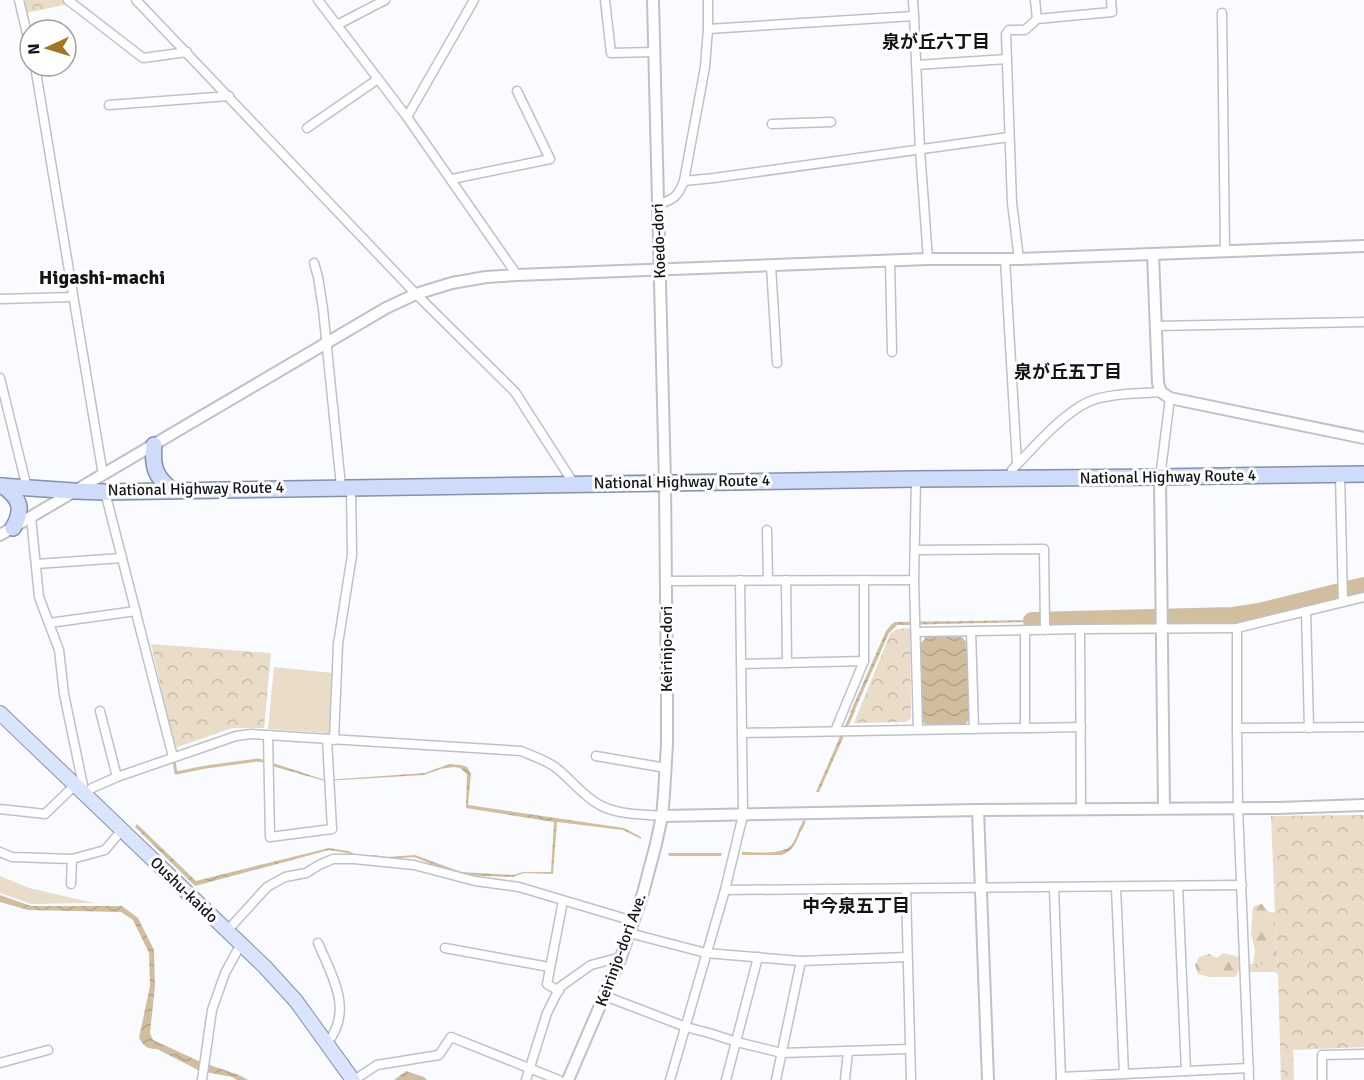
<svg xmlns="http://www.w3.org/2000/svg" width="1364" height="1080" font-family="Signika,'Noto Sans JP',sans-serif">
<style>
.green{fill:#e9dcc8}
.forest{fill:url(#forest-firs)}
.park{fill:url(#park-crowns)}
.water{fill:url(#water-waves)}
.lines{fill:none;stroke-linecap:round;stroke-linejoin:round}
.stream{stroke:#d1be9e;stroke-width:3}
.river{stroke:#d1be9e;stroke-width:18}
.minor-casing{stroke:#bec1ca;stroke-width:11}
.tertiary-casing{stroke:#bec1ca;stroke-width:14}
.primary-casing{stroke:#8590ab;stroke-width:16}
.trunk-casing{stroke:#8590ab;stroke-width:18}
.minor{stroke:#fff;stroke-width:8}
.tertiary{stroke:#fff;stroke-width:10}
.primary{stroke:#dae4fc;stroke-width:14}
.trunk{stroke:#cedbfb;stroke-width:15}
.labels{text-anchor:middle;dominant-baseline:central;stroke-width:6;stroke-linejoin:round;paint-order:stroke}
.street-label{font-size:16px;fill:#131417;stroke:#fff}
.neighbourhood-label{font-size:18px;font-weight:bold;fill:#131417;stroke:#fff}
.quarter-label{font-size:20px;font-weight:bold;fill:#131417;stroke:#fff}
</style>
<defs>
<pattern id="forest-firs" width="22" height="20" patternUnits="userSpaceOnUse" patternTransform="scale(1.5)"><rect width="22" height="20" fill="#e9dcc8"/><path d="M5 1l3.5 6h-7zM16 11l3.5 6h-7z" fill="#c7bcab"/></pattern>
<pattern id="park-crowns" width="20" height="18" patternUnits="userSpaceOnUse" patternTransform="scale(1.5)"><rect width="20" height="18" fill="#e9dcc8"/><path d="M2 6a3 3 0 1 1 6 0M12 15a3 3 0 1 1 6 0" fill="none" stroke="#c7bcab"/></pattern>
<pattern id="water-waves" width="16" height="10" patternUnits="userSpaceOnUse" patternTransform="scale(1.5)"><rect width="16" height="10" fill="#d1be9e"/><path d="M0 5q4-4 8 0t8 0" fill="none" stroke="#b3a287"/></pattern>
</defs>
<rect width="100%" height="100%" fill="#fafbff"/>
<g class="green">
<path d="M274 667 333 673 330 733 268 729Z"/>
<path d="M0 876 29 888 94 903 31 904 0 893Z"/>
</g>
<g class="forest">
<path d="M1262 904C1266 910 1268 913 1275 912L1277 962 1275 964H1253L1255 950 1251 934 1253 907 1257 905Z"/>
<path d="M1223 953 1239 957 1240 969 1235 977H1209L1198 974 1195 965 1199 957 1209 954 1217 958Z"/>
</g>
<g class="park">
<path d="M25 0H68L72 3 27 13Z"/>
<path d="M910 628 911 718 906 722 854 723 890 634 897 629Z"/>
<path d="M151 644 271 653 264 728H232L175 748Z"/>
<path d="M1364 815V1047L1293 1050 1294 1080H1281L1278 974 1275 972H1250V964H1275L1277 962 1271 816Z"/>
</g>
<g class="water">
<path d="M1332 593V595L1235 617 1179 619V615H1235Z"/>
<path d="M1140 618V621L1061 622V619Z"/>
<path d="M1032 620V622L897 625 889 633 853 714 850 713 886 631 891 625 895 622Z"/>
<path d="M926 637H962L967 643 970 719 963 726H927L922 721 920 644Z"/>
<path d="M840 737 843 738 819 792H816Z"/>
<path d="M273 763 325 780 425 773 449 764 461 765 467 767 471 774 468 805 624 828 641 837V839L623 830 557 822 553 874 524 873 513 877 459 875 414 857 386 859 374 857H356L347 853 329 850 195 886 135 827 137 824 196 881 329 848 348 851 357 855H374L387 857 415 855 461 872 513 875 523 872H551L554 822 466 808 467 774 460 768 454 767 440 769 424 775 325 781 272 766Z"/>
<path d="M801 825 803 826C797 839 796 849 782 855H742V852C755 852 785 856 793 843 796 838 798 831 801 825Z"/>
<path d="M668 853H722L721 856H669Z"/>
<path d="M0 895 31 906H122L138 918 154 950 155 986 150 1033 153 1040 201 1062 239 1075 248 1080H237L232 1077 200 1071 157 1049C148 1049 144 1047 139 1038L150 986 149 953 133 920 121 912 28 910 0 902Z"/>
<path d="M406 1071 424 1077 427 1080H394Z"/>
</g>
<g class="lines">
<g class="stream">
<path d="M840 740 854 710"/>
<path d="M172 762 174 761 176 773 206 767 258 760 262 761"/>
<path d="M801 829 804 822"/>
</g>
<path class="river" d="M1032 621 1233 616 1259 612 1364 586"/>
<defs>
<g id="minor">
<path d="M19 0 30 46"/>
<path d="M68 0 143 58 187 52"/>
<path d="M136 0 416 294 515 392 574 484"/>
<path d="M318 0 407 117 517 275"/>
<path d="M605 0 611 53 654 52"/>
<path d="M1035 0 1037 19"/>
<path d="M1222 13 1225 251"/>
<path d="M914 16 920 150 928 259"/>
<path d="M337 25 385 0"/>
<path d="M708 29V0"/>
<path d="M916 65 1007 59"/>
<path d="M35 66 103 475"/>
<path d="M109 105 229 96"/>
<path d="M407 117 474 0"/>
<path d="M772 124 831 122"/>
<path d="M307 128 378 79"/>
<path d="M452 179 550 159 517 91"/>
<path d="M684 181 714 178 1009 137"/>
<path d="M658 204C674 200 678 196 684 181L705 67 708 29 914 16 913 0"/>
<path d="M1005 259 1017 464"/>
<path d="M1019 259 1012 203 1006 34 1009 30H1025L1037 19 1112 12 1111 0"/>
<path d="M890 261 892 352"/>
<path d="M314 263 318 277 323 309 341 486"/>
<path d="M771 266 777 363"/>
<path d="M0 299 73 297"/>
<path d="M1156 326 1364 322"/>
<path d="M0 378 27 488"/>
<path d="M1340 474 1343 602"/>
<path d="M1160 478 1170 398"/>
<path d="M1009 479 1012 470C1032 449 1062 414 1088 402 1109 393 1137 394 1161 392"/>
<path d="M105 492 173 757"/>
<path d="M31 517 39 597 59 650 64 694 85 795"/>
<path d="M767 530 768 580"/>
<path d="M915 550 1044 549 1045 630"/>
<path d="M36 564 122 558"/>
<path d="M786 580 787 663"/>
<path d="M864 580V661"/>
<path d="M914 580 918 729"/>
<path d="M666 581 914 580 916 479"/>
<path d="M1306 611 1309 728"/>
<path d="M49 623 136 611"/>
<path d="M1237 628V728"/>
<path d="M1025 630V728"/>
<path d="M971 631 974 729"/>
<path d="M916 632 1080 629"/>
<path d="M741 664 864 661 835 731"/>
<path d="M100 711 117 777"/>
<path d="M742 733 1081 727"/>
<path d="M268 735 270 837 332 829 327 739"/>
<path d="M334 740 338 644 352 555 351 486"/>
<path d="M596 756 666 768"/>
<path d="M85 795 92 788 117 777 236 736 251 734 521 751C533 756 545 760 555 767 570 778 581 794 598 804 616 815 641 814 662 816"/>
<path d="M0 809 45 814 75 785"/>
<path d="M1081 809 1080 629 1237 628 1364 597"/>
<path d="M0 852 12 857 72 859 105 850 122 830"/>
<path d="M71 884 72 859"/>
<path d="M1178 886 1186 1071"/>
<path d="M1116 887 1124 1074"/>
<path d="M1054 888 1061 1080"/>
<path d="M906 889 911 1080"/>
<path d="M725 890 1242 885"/>
<path d="M227 931 267 887 285 877 306 873 319 865 333 859H354L414 865 475 881 519 887 633 921"/>
<path d="M629 933 706 953 801 961 776 1080"/>
<path d="M318 943C332 976 354 1011 327 1043"/>
<path d="M445 948 549 967"/>
<path d="M801 961 907 957"/>
<path d="M559 991 547 984 563 901"/>
<path d="M605 996 686 1027 709 1033 737 1042 782 1053 909 1049"/>
<path d="M0 1063 48 1050"/>
<path d="M1061 1077 1249 1068"/>
<path d="M202 1080 212 1010 225 973 241 944"/>
<path d="M354 1080 377 1065 439 1055 451 1037 559 1080"/>
<path d="M526 1080 547 1013 560 987 591 965 621 957"/>
<path d="M670 1080 725 890 743 815 740 580"/>
<path d="M726 1080 758 957"/>
<path d="M845 1080 848 1051"/>
<path d="M1249 1080 1238 808 1237 728 1364 727"/>
<path d="M1322 1080V1055L1364 1054"/>
</g>
<g id="tertiary">
<path d="M1153 254 1158 383 1161 392 1170 398 1364 438"/>
<path d="M1160 478 1164 808"/>
<path d="M0 535 386 308 416 294 452 283 486 277 517 275 928 259H1019L1364 246"/>
<path d="M978 810 988 1080"/>
<path d="M662 816 978 810 1278 808 1364 805"/>
<path d="M568 1080 621 957 643 893 656 844 662 816 664 794 667 744V700L665 483 653 0"/>
</g>
<path id="primary" d="M0 713 265 967 296 1001 353 1080"/>
<g id="trunk">
<path d="M154 445C152 466 155 477 172 490"/>
<path d="M0 486 74 491 105 492C375 486 645 482 915 479 1065 478 1214 477 1364 474"/>
<path d="M3 486C20 498 24 509 13 528"/>
</g>
</defs>
<use href="#minor" class="minor-casing"/>
<use href="#tertiary" class="tertiary-casing"/>
<use href="#primary" class="primary-casing"/>
<use href="#trunk" class="trunk-casing"/>
<use href="#minor" class="minor"/>
<use href="#tertiary" class="tertiary"/>
<use href="#primary" class="primary"/>
<use href="#trunk" class="trunk"/>
</g>
<g class="labels">
<g class="street-label">
<text transform="translate(659 241) rotate(-92)">Koedo-dori</text>
<text transform="translate(1168 477) rotate(-1)">National Highway Route 4</text>
<text transform="translate(682 482) rotate(-1)">National Highway Route 4</text>
<text transform="translate(196 489) rotate(-1)">National Highway Route 4</text>
<text transform="translate(667 649) rotate(-90)">Keirinjo-dori</text>
<text transform="translate(184 890) rotate(44)">Oushu-kaido</text>
<text transform="translate(621 950) rotate(-70)">Keirinjo-dori Ave.</text>
</g>
<g class="neighbourhood-label">
<text x="936" y="42">泉が丘六丁目</text>
<text x="1068" y="372">泉が丘五丁目</text>
<text x="856" y="906">中今泉五丁目</text>
</g>
<g class="quarter-label">
<text x="102" y="277">Higashi-machi</text>
</g>
</g>
<g transform="translate(48 48) rotate(266)"><circle r="28" fill="#ffffff" stroke="#a1a1a2" stroke-width="1.5"/>
<path d="M0-4.5L10 22L0 15L-10 22Z" fill="#a07626"/>
<text y="-9" font-size="16" font-weight="bold" text-anchor="middle" fill="#131417">N</text>
</g>
</svg>
